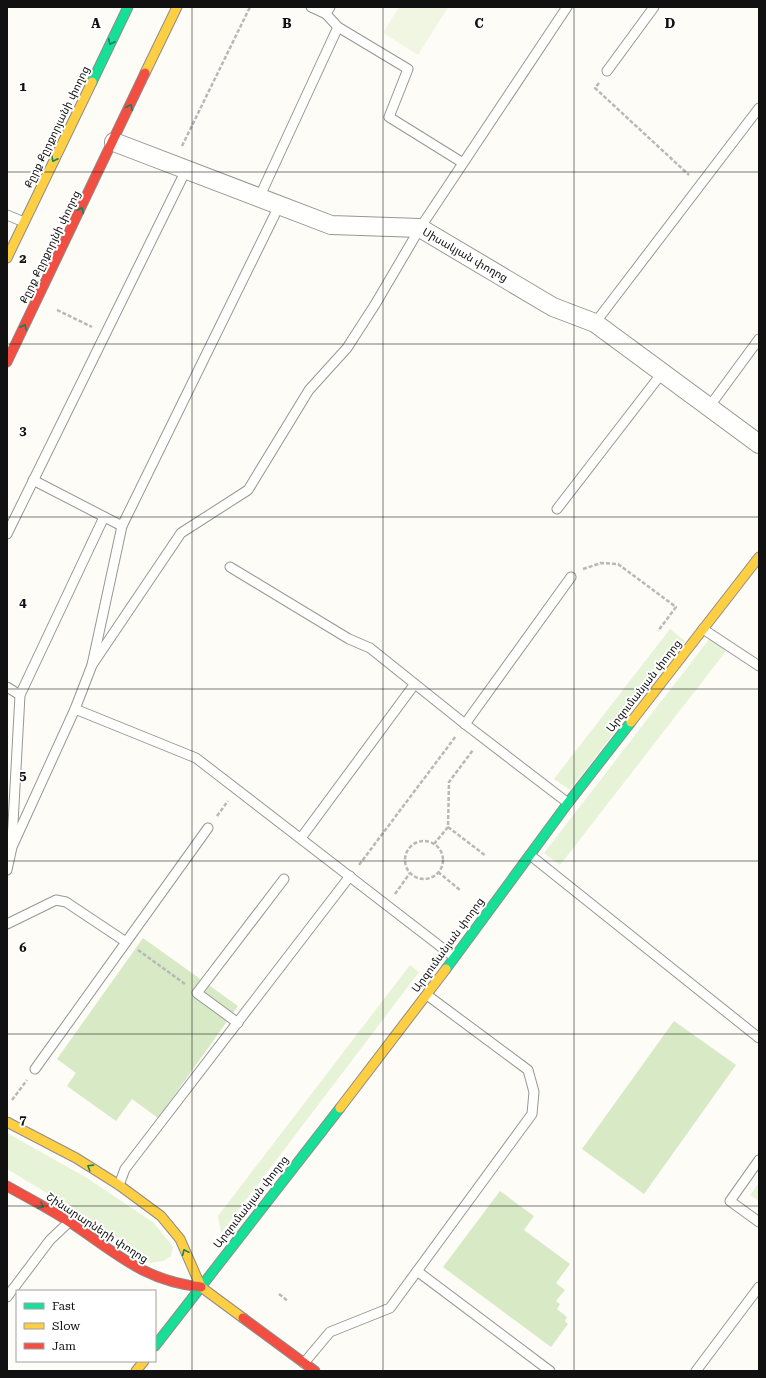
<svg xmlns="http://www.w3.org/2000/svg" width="766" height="1378" font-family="'Roboto Serif','Noto Sans Armenian',serif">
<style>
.green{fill:#e7f3d7}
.forest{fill:#d8eac5}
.pitch{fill:#f0f6e1}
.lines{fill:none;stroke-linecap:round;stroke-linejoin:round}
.lane-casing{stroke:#979795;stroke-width:11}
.street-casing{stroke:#979795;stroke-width:20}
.fast-casing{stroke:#8e8d8b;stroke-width:11}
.slow-casing{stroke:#8e8d8b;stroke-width:11}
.jam-casing{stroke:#8e8d8b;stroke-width:11}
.path{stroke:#b9b9b8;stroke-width:2.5;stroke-dasharray:4 2;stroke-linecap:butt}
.lane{stroke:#fffffe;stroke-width:9}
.street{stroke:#fffffe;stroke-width:18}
.fast{stroke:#16e098;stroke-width:9}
.slow{stroke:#ffcf43;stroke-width:9}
.jam{stroke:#f24e42;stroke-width:9}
.oneway{stroke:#14835b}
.grid{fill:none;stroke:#111;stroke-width:1;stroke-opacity:0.55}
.labels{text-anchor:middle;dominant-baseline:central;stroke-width:4;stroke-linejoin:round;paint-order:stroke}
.street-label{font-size:11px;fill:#111;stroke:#fff}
.grid-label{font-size:13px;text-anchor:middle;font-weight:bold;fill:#111;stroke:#fff;stroke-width:4;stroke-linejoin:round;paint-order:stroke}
</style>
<rect width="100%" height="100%" fill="#fdfcf7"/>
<g class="green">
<path d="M670 629 685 641 570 790 554 779Z"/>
<path d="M714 633 730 646 560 865 544 853Z"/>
<path d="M410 965 419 972 221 1233 218 1216Z"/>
<path d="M7 1133 87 1178 154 1223 173 1247 171 1256 163 1261 150 1263 82 1214 7 1169Z"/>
<path d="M759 1183V1201L750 1195Z"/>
</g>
<g class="forest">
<path d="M143 938 238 1006 158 1118 132 1099 116 1121 67 1086 76 1073 57 1059Z"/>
<path d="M674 1021 736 1065 644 1194 582 1149Z"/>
<path d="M500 1191 534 1216 524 1230 570 1264 556 1283 565 1290 556 1301 560 1304 557 1309 567 1317 565 1321 568 1324 551 1347 443 1267Z"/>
</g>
<path class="pitch" d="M399 7H448L418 55 383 33Z"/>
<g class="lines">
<defs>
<g id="lane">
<path d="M311 7 326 14"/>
<path d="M330 7 326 14 338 27 408 69 389 117 463 163"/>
<path d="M607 71 654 7"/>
<path d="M259 198 338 27"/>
<path d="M7 215 24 222"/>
<path d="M595 323 759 108"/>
<path d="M709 407 759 339"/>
<path d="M33 480 122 526"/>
<path d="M557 509 662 373"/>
<path d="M7 534 186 170"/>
<path d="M230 567 349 639 370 648 465 724 568 803"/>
<path d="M703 629 759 666"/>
<path d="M92 665 181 533 248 490 309 390 347 348 376 303 420 228 567 7"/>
<path d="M7 687 20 695"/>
<path d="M75 709 196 758 454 957"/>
<path d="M465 724 571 577"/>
<path d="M301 838 414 685"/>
<path d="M12 842 20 695 104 517"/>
<path d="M530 855 759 1038"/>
<path d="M7 870 12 847 75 709 92 665 122 526 279 206"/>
<path d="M7 924 56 900 66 902 126 942"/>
<path d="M238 1023 197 993 284 879"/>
<path d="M35 1069 208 828"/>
<path d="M759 1160 730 1201 759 1222"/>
<path d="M119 1185 125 1169 350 876"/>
<path d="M417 1271 550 1371"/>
<path d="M7 1297 50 1240 69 1222"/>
<path d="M304 1363 330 1332 390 1308 532 1114 534 1092 528 1070 427 995"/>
<path d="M696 1371 759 1287"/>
</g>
<path id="street" d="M114 142 331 225 420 228 553 307 595 323 759 444"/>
<g id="fast">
<path d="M92 82 128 7"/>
<path d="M446 969 568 803 631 722"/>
<path d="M155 1346 340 1108"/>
</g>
<g id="slow">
<path d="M145 73 177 7"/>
<path d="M7 258 92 82"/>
<path d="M631 722 759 557"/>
<path d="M340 1108 446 969"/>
<path d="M7 1122 76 1158 119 1185 161 1216 180 1239 201 1287 243 1318"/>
<path d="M136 1371 144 1361"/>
</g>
<g id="jam">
<path d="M7 362 145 73"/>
<path d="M7 1186C28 1198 50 1209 71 1223 116 1253 144 1281 201 1287"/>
<path d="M243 1318 315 1371"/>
</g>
</defs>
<use href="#lane" class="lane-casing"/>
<use href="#street" class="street-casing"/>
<use href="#fast" class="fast-casing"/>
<use href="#slow" class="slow-casing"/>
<use href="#jam" class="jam-casing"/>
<g class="path">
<path d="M599 83 595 88 689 175"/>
<path d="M182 146 250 7"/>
<path d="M57 310 92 327"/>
<path d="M583 569 601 563 618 564 676 607 658 631"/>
<path d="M217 816 228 801"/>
<path d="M448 827 486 856"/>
<circle cx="424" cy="860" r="19"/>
<path d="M434 844 448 827 449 782 473 750"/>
<path d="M359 865 456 736"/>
<path d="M438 872 460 890"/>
<path d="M395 894 410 873"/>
<path d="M138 950 185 984"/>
<path d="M12 1100 27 1080"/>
<path d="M279 1294 288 1301"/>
</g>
<use href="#lane" class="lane"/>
<use href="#street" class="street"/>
<use href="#fast" class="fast"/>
<use href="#slow" class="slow"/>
<use href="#jam" class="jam"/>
</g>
<defs><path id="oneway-chevron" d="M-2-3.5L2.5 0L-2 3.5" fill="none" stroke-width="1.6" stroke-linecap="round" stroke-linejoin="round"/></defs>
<g class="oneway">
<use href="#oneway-chevron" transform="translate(111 42) rotate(115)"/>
<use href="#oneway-chevron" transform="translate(130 107) rotate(-65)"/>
<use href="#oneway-chevron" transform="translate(54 159) rotate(116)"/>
<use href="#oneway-chevron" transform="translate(81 210) rotate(-64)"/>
<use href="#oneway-chevron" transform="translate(24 327) rotate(-64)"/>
<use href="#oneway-chevron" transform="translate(90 1167) rotate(-148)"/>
<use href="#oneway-chevron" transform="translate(41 1206) rotate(30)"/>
<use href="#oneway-chevron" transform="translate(185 1252) rotate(-114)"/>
</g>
<path class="grid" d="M192 7V1371M383 7V1371M574 7V1371M7 172H759M7 344H759M7 517H759M7 689H759M7 861H759M7 1034H759M7 1206H759"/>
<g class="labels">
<g class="street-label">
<text transform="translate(57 127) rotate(-64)">Քըրք Քըրքորյանի փողոց</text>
<text transform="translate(50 247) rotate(-64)">Քըրք Քըրքորյնի փողոց</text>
<text transform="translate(465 255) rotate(30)">Սիսակյան փողոց</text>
<text transform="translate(644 686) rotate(-52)">Արզումանյան փողոց</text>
<text transform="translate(448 945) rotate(-54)">Արզումանյան փողոց</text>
<text transform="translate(251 1202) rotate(-52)">Արզումանյան փողոց</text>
<text transform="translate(97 1228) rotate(33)">Շինարարների փողոց</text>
</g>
</g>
<g class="grid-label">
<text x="96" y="28">A</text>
<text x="287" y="28">B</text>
<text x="479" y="28">C</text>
<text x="670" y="28">D</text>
<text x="23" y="91">1</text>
<text x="23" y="263">2</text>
<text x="23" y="435">3</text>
<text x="23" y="607">4</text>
<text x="23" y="780">5</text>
<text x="23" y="952">6</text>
<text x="23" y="1124">7</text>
</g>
<rect width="766" height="1378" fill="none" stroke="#111111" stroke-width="16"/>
<rect x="16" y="1290" width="140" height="72" fill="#ffffff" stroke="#a0a0a0"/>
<rect x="24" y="1303" width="20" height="6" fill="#16e098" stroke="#a0a0a0"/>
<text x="52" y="1310" font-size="12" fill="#111111">Fast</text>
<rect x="24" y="1323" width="20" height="6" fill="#ffcf43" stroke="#a0a0a0"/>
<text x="52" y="1330" font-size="12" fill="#111111">Slow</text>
<rect x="24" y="1343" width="20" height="6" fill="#f24e42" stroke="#a0a0a0"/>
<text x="52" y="1350" font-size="12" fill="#111111">Jam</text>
</svg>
